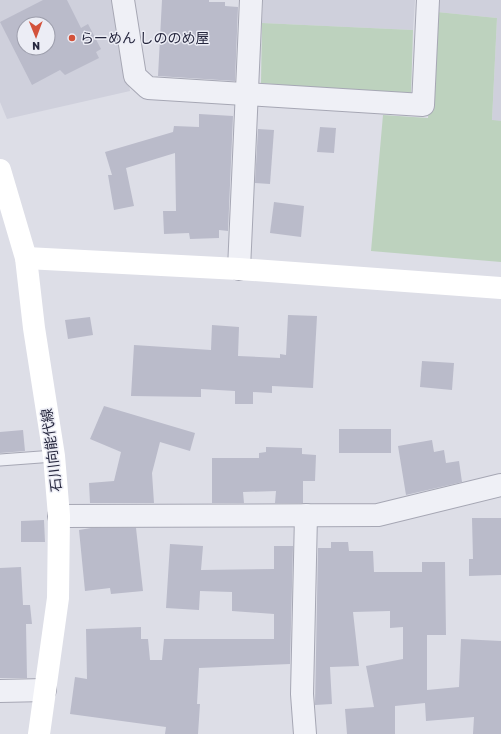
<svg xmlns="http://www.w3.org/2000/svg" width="501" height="734" font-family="Rubik,'Noto Sans JP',sans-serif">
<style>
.built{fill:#cfd0dc;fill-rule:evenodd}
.green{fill:#bdd2be}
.building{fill:#babbca;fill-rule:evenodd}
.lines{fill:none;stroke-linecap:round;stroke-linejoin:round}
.lane-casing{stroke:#a6a7b4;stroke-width:13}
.street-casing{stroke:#a6a7b4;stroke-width:24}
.lane{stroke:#eff0f6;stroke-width:11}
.street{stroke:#eff0f6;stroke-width:22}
.secondary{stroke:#fff;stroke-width:22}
.poi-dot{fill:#d3523b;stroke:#ecedf5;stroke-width:1.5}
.labels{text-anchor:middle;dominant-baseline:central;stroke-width:3;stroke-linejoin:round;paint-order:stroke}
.poi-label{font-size:14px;fill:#26273e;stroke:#ecedf5;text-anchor:start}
.street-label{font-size:14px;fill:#26273e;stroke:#ecedf5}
</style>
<rect width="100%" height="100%" fill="#dddee7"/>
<g class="built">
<path d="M0 0H115L130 91 7 119 0 102ZM24 24H48V48H24Z"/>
<path d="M263 0H415L413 30 262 23Z"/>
<path d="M437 0H501V121H492L497 18 437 12Z"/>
</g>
<g class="green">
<path d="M437 12 497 18 492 120 501 121V262L371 251 383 115 428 118Z"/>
<path d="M262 23 413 30 411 95 261 83Z"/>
</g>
<g class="building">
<path d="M43 0H67L81 28 88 24 101 49 96 52 99 58 65 75 60 70 32 85 0 22ZM24 24H48V48H24Z"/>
<path d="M162 0H209V2H225V6L238 7 235 81 158 76Z"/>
<path d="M199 114 233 116 228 231 219 230V238L190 239 189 233 164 234 163 211H176L175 153 126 168 134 206 114 210 108 175H112L105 152 173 132 174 126 199 127Z"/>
<path d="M320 127 336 128 334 153 317 152Z"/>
<path d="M258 129 274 130 270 184 255 183Z"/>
<path d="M274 202 304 206 301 237 270 233Z"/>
<path d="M288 315 317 316 313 388 272 386V393L253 392V404H235V391L201 389V397L131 396 134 345 211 350 212 325 239 327 238 356 280 358V354L286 355Z"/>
<path d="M90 317 93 335 68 339 65 320Z"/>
<path d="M422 361 454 363 452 390 420 387Z"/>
<path d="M104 406 195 433 190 451 160 442 152 473 154 503H90L89 483 114 481 121 452 90 439Z"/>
<rect x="339" y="429" width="52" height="24"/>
<path d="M23 430 25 451 0 453V432Z"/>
<path d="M432 440 434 452 444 450 446 463 459 461 462 482 406 495 398 446Z"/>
<path d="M266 447 302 448V454L316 455 315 481H303V503H275L276 491 243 492 244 503H212V458H259V453L266 452Z"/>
<path d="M472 518H501V575L469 576V559H473Z"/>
<path d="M44 520 45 542H21V521Z"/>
<path d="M91 528H136L143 591 111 594 110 588 85 591 79 530Z"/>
<path d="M331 542H348L349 551H373L374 572H422V562H445L446 635H427V690L459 687 461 639 501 641V734H473L474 717 426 721 425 703 395 706V734H347L345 709 374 707 366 666 403 659V627L390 628V611L353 612 359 666 330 667 332 704 315 705 318 548H331Z"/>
<path d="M170 544 203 546 201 570 274 569V546H293L290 664 199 668 197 704H200L198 734H165L166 727 70 714 75 677 87 679 86 629 141 627V639H148L150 660H162L164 639H274V614L232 611V592L200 591 199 610 166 608Z"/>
<path d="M21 567 23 605H30L32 624H26L27 678H0V568Z"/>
</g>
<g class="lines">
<defs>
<path id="lane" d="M0 460 54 456"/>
<g id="street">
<path d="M123 0 135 76 148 88 423 105 428 0"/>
<path d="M239 269 251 0"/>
<path d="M59 516 378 515 501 485"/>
<path d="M0 691 45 690"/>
<path d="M305 734 302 694 306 515"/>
</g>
</defs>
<use href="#lane" class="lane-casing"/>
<use href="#street" class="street-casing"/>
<use href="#lane" class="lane"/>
<use href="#street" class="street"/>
<g class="secondary">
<path d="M0 170 26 258 34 328 54 456 59 516 58 598 39 734"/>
<path d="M26 258 239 269 501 288"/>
</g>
</g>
<circle class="poi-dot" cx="72" cy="38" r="4"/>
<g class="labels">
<g class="poi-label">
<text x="80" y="38">らーめん しののめ屋</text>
</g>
<g class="street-label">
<text transform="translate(52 450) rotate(-97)">石川向能代線</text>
</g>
</g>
<g transform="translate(36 36) rotate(179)"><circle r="19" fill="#ecedf5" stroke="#9d9eac"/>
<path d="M0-3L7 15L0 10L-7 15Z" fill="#d3523b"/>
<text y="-6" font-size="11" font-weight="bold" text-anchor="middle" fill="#26273e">N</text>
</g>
</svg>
